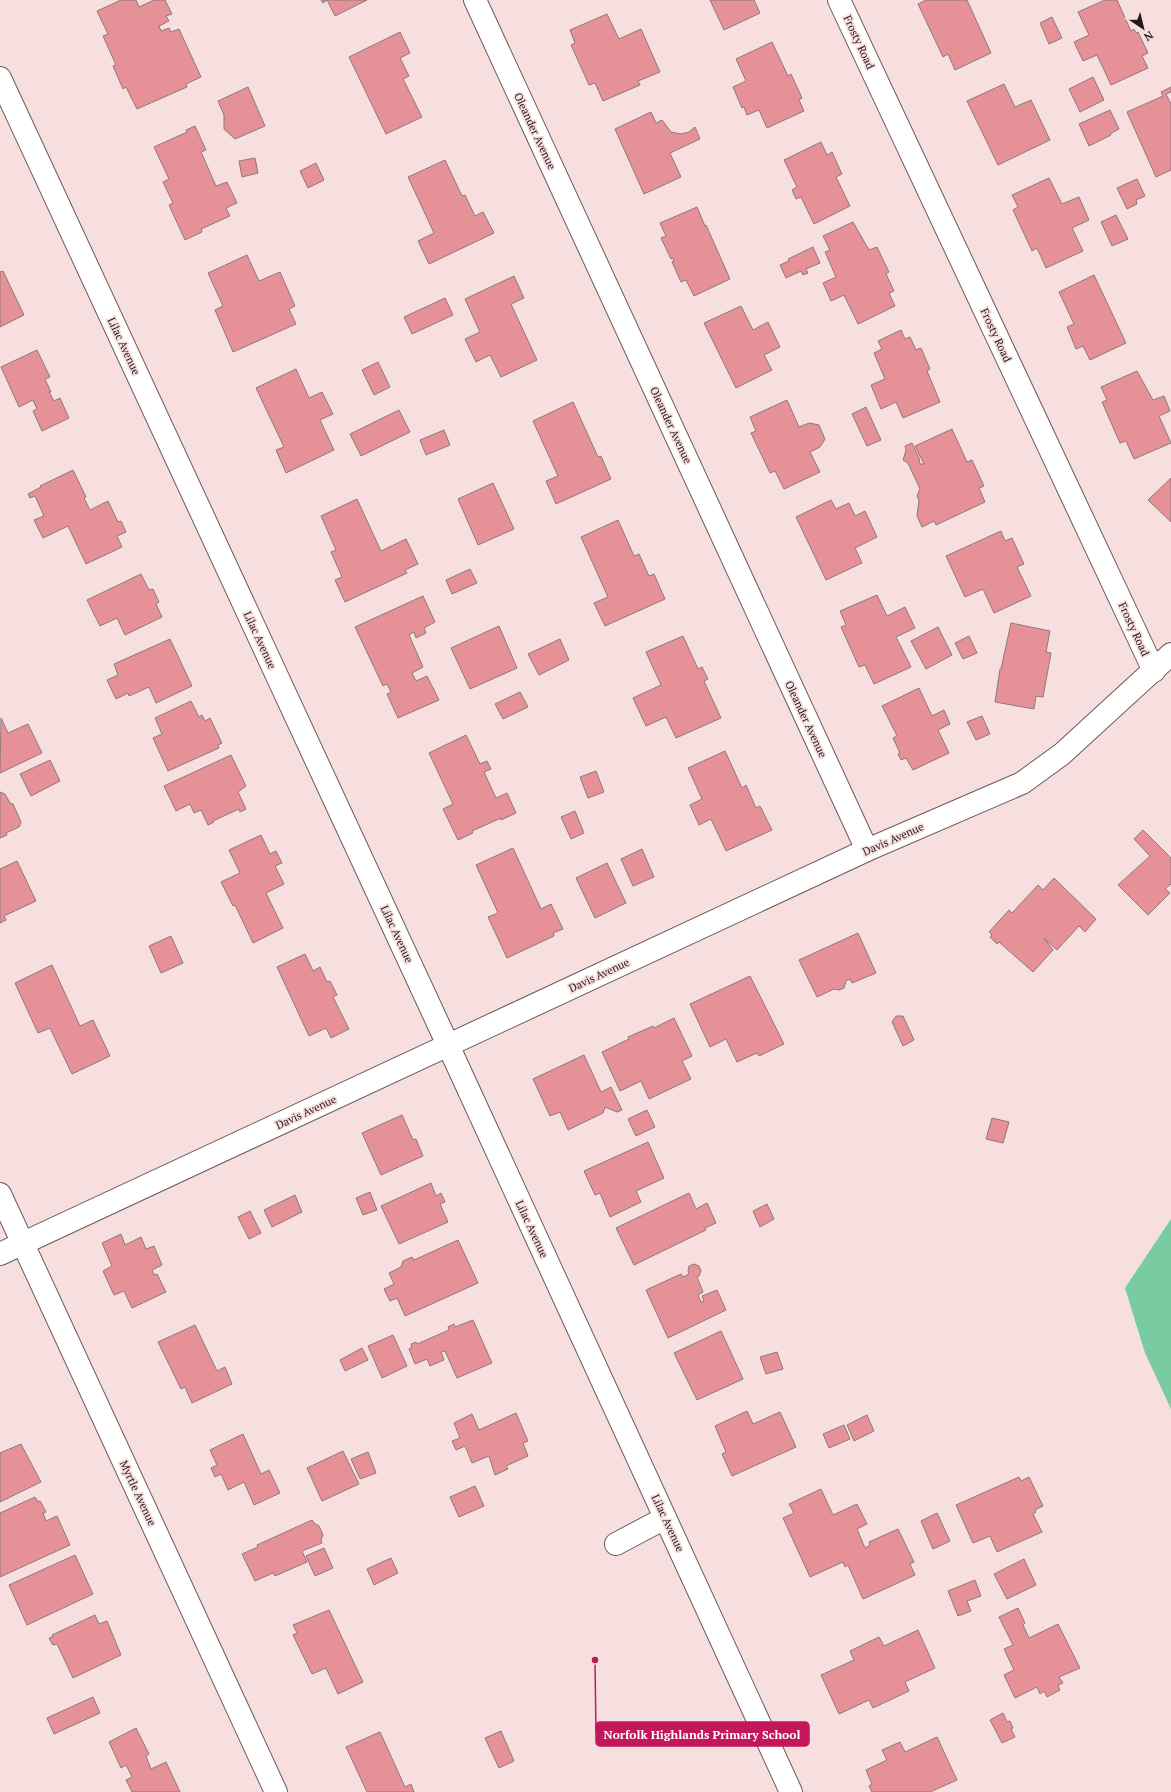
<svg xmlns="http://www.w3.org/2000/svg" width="1171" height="1792" font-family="'PT Serif',serif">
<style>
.water{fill:#79cca1}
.building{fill:#e69197;stroke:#8e7879}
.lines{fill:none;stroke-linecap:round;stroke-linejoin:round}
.minor-casing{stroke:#6d595a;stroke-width:24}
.minor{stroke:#fff;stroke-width:22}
.labels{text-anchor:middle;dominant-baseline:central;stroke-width:3.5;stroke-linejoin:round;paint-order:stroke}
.street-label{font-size:11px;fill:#241b1c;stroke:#f7dfe0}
.leader{fill:none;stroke:#c2185b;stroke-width:1.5}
.callout-dot{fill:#c2185b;stroke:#f7dfe0;stroke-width:1.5}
.callout{fill:#c2185b;stroke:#c2185b;stroke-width:1.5}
.callout-label{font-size:12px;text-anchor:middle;font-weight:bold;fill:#fff}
</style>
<rect width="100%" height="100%" fill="#f7dfe0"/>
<path class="water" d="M1171 1219V1409L1145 1353 1125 1288Z"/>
<g class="building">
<path d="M121 0H136L139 7 154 0H165L172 14 166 16 169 21 159 26 161 31 169 28 171 32 179 29 201 77 186 84 187 87 137 109 126 87 123 89 113 66 116 65 103 36 108 34 97 11Z"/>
<path d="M321 0H367L335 16 327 0 323 3Z"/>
<path d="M710 0H754L760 13 724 30Z"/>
<path d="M926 0H967L991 53 955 70 948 54 943 57 918 4Z"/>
<path d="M1105 0H1117L1131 31 1134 29 1136 33 1138 32 1148 53 1142 56 1148 68 1111 85 1097 55 1083 61 1074 42 1089 35 1078 12Z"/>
<path d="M607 14 619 39 641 29 660 72 638 81 640 85 603 101 595 83 589 85 571 45 575 43 570 30Z"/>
<path d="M1052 17 1062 38 1049 44 1040 23Z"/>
<path d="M400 32 410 53 400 58 409 76 403 79 422 117 386 134 349 57Z"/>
<path d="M772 42 788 76 791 74 802 98 799 100 804 111 767 128 759 110 747 115 744 107 742 108 733 87 746 81 736 59Z"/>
<path d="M1093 77 1104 100 1080 112 1069 89Z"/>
<path d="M1004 84 1015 107 1031 100 1050 140 998 165 967 101Z"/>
<path d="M248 87 265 126 235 139 224 129V115L218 101Z"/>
<path d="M1171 87V92L1166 94 1171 104V170L1156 177 1127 112 1163 96 1161 92Z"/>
<path d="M1110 110 1119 129 1110 134 1111 135 1089 146 1079 124Z"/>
<path d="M651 112 656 123 662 120 671 132 681 134 689 132 695 127 700 139 670 153 681 177 644 194 615 129Z"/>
<path d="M195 126 206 150 201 152 216 186 227 182 237 203 226 208 230 216 201 229 202 232 185 240 169 205 173 203 163 182 169 179 154 147 187 132 186 130Z"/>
<path d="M821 142 827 155 832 152 842 174 836 177 850 206 814 224 801 197 796 199 792 190 797 187 784 160Z"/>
<path d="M255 158 258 173 242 177 239 161Z"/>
<path d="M445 160 462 196 465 195 475 216 483 212 494 233 429 264 418 241 434 233 408 177Z"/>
<path d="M316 163 324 180 308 188 300 171Z"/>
<path d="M1049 178 1062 204 1079 197 1089 220 1072 228 1083 251 1046 268 1037 248 1032 251 1013 210 1018 207 1012 195Z"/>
<path d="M1137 179 1145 196 1136 200 1137 204 1127 209 1117 188Z"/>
<path d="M697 207 705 226 706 225 730 279 694 296 686 280 681 282 672 262 674 261 673 258 671 259 661 238 666 236 660 223Z"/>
<path d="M1116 215 1128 239 1112 246 1101 222Z"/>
<path d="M853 222 869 250 877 247 889 272 886 274 894 291 889 293 895 306 858 324 844 295 831 301 823 283 836 277 825 252 830 250 823 236Z"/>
<path d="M813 247 820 263 806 269 808 273 803 275 801 271 786 278 780 265 789 261 788 259Z"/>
<path d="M247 255 259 281 280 272 295 306 289 309 296 324 233 352 215 310 223 306 208 273Z"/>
<path d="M3 271 24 315 0 327V272Z"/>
<path d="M1094 275 1126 343 1090 360 1083 346 1076 349 1067 327 1074 324 1059 292Z"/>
<path d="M514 276 524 298 511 304 537 360 501 377 490 355 476 362 465 339 480 332 465 299Z"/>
<path d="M445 298 453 315 412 334 404 317Z"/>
<path d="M741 306 753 330 768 322 780 347 764 355 772 370 736 388 704 323Z"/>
<path d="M901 330 905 339 910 337 916 350 921 348 930 369 927 371 940 402 903 418 896 402 881 409 871 385 885 379 874 353 882 349 878 341Z"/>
<path d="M37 350 50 377 45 379 51 392H49L54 401 60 398 69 418 42 431 33 411 37 409 33 400 19 407 1 367Z"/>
<path d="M378 362 390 387 374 395 362 370Z"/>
<path d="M296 369 309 398 322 392 333 414 320 420 334 450 286 473 276 450 284 447 256 388Z"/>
<path d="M1137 371 1153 400 1164 396 1170 411 1159 416 1171 443 1134 459 1126 441 1120 443 1102 402 1107 400 1101 387Z"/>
<path d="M787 400 799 427 809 423 819 425 825 439 820 447 810 452 820 472 784 489 775 471 770 473 751 433 756 431 750 417Z"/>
<path d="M573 402 598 457 601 456 611 479 556 504 546 481 558 476 533 421Z"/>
<path d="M866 407 881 440 867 446 852 414Z"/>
<path d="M399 410 410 432 361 456 350 434Z"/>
<path d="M952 429 967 462 972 460 984 486 979 488 985 502 936 525 934 521 922 527 917 516 919 500 917 496 920 489 908 463 903 460 906 450 905 446 912 443 919 458 920 464H924L915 446Z"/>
<path d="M444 430 450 445 426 455 420 440Z"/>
<path d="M73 470 86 497 84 498 90 510 108 501 118 522 121 521 126 532 117 536 122 547 86 564 68 526 43 538 34 520 44 516 35 496 30 498 28 494 41 487 40 486Z"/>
<path d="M1171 478V522L1148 500Z"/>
<path d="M493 483 514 529 478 545 458 499Z"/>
<path d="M357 499 381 551 406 539 418 564 405 570 407 573 345 602 335 580 342 577 331 552 336 550 321 516Z"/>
<path d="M831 500 836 509 849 503 855 516 865 511 877 537 855 548 862 563 826 580 796 517Z"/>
<path d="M618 520 634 556 639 554 649 576 654 574 665 599 605 626 594 603 608 597 581 537Z"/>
<path d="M1001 531 1005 541 1012 538 1024 564 1017 567 1031 596 994 613 983 589 965 597 946 556Z"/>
<path d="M470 569 477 583 452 594 446 580Z"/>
<path d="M141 574 149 590 153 589 159 602 156 604 162 617 125 635 117 618 100 626 87 600Z"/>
<path d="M877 595 887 616 905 607 915 628 896 637 911 667 874 684 865 665 859 667 841 627 846 625 840 611Z"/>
<path d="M423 596 435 622 424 628 426 633 416 638 414 632 409 635 423 667 412 673 416 681 427 676 439 700 398 718 387 694 391 692 387 684 383 686 355 627Z"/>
<path d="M1011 623 1050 631 1046 652 1051 653 1043 697 1036 696 1034 709 995 702 1000 669H1001Z"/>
<path d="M499 626 517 668 470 689 451 648Z"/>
<path d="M938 627 952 655 926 669 911 641Z"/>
<path d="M683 636 698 669 702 667 708 679 704 681 721 718 676 738 666 717 646 726 633 698 661 685 646 652Z"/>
<path d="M969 636 977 653 963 659 955 643Z"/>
<path d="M170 639 192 686 156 703 149 687 129 696 128 693 116 699 107 680 118 675 114 664Z"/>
<path d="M560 639 569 660 539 675 528 654Z"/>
<path d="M919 688 932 716 944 710 950 724 938 730 949 753 913 770 906 758 901 760 898 754 900 753 893 738 897 736 882 706Z"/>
<path d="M520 692 528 707 503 719 495 704Z"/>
<path d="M191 701 199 717 202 715 205 721 210 718 222 743 218 745 219 748 168 771 153 738 162 734 155 718Z"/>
<path d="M982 716 990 734 976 740 967 722Z"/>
<path d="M1 718 8 733 28 724 42 753 0 773Z"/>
<path d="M466 735 480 764 487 761 491 769 484 772 496 798 507 793 516 813 501 820V818L472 831 473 833 458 840 443 809 453 804 429 753Z"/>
<path d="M725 751 742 788 746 785 756 808 760 806 772 830 726 851 711 819 699 825 690 805 702 799 688 768Z"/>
<path d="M231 755 246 786 238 792 246 809 240 812 239 809 213 821 214 822 208 825 201 810 194 813 190 804 176 811 164 786Z"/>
<path d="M50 760 60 781 31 796 20 774Z"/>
<path d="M596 771 604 792 588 798 580 777Z"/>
<path d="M0 792 5 794 10 803 13 804 21 822 19 827 6 833 7 835 0 838Z"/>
<path d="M575 811 584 833 571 839 561 817Z"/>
<path d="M1143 830 1171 858V884L1165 889 1170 893 1148 915 1118 885 1150 856 1134 839Z"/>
<path d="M261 835 270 854 276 851 282 863 275 866 284 884 266 893 283 928 253 943 235 905 233 906 221 882 240 873 229 850Z"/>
<path d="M513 848 541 909 551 904 563 929 553 933 554 936 507 958 488 917 498 913 476 865Z"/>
<path d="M642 849 654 877 633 886 621 859Z"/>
<path d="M17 861 36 901 4 916 6 920 0 923V869Z"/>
<path d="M607 863 626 903 595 918 576 878Z"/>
<path d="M1054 878 1096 919 1085 932 1079 926 1057 950 1044 938 1053 950 1033 972 999 942 997 944 990 937 992 935 989 932 1009 910 1012 913 1038 885 1043 890Z"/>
<path d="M858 933 876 973 852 983 850 979 846 981 844 988 839 990 834 989 817 997 799 960Z"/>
<path d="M171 936 183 963 161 973 149 946Z"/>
<path d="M305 954 313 971 320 967 327 982 330 981 337 995 333 997 349 1029 331 1038 326 1028 309 1036 277 967Z"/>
<path d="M52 965 80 1026 93 1020 110 1056 72 1074 50 1028 38 1033 15 983Z"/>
<path d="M750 976 784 1044 759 1056 757 1053 737 1062 726 1039 710 1047 690 1004Z"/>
<path d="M896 1016H903L914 1040 903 1046 892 1022Z"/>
<path d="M674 1018 692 1056 682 1061 691 1079 649 1099 641 1081 620 1091 602 1052 629 1039 628 1037 653 1026 654 1028Z"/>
<path d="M584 1055 601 1092 611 1087 622 1110 617 1112 605 1107 603 1113 568 1130 560 1112 550 1116 533 1079Z"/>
<path d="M647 1110 655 1127 636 1136 628 1119Z"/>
<path d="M402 1115 413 1140 416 1139 423 1156 381 1175 362 1133Z"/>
<path d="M992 1118 1009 1122 1003 1143 986 1139Z"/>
<path d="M648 1142 664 1178 636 1191 641 1202 610 1217 600 1193 595 1195 584 1171Z"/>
<path d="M431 1183 436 1196 441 1193 445 1202 440 1204 448 1222 399 1244 381 1206Z"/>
<path d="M370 1192 377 1210 363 1215 356 1198Z"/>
<path d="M689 1193 696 1209 707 1203 716 1223 705 1228 706 1230 634 1265 616 1228Z"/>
<path d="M295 1195 302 1212 272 1227 264 1210Z"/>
<path d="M767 1204 774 1219 760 1227 753 1211Z"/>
<path d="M250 1211 261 1233 249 1239 238 1217Z"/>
<path d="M121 1234 125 1245 141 1237 146 1249 154 1246 162 1265 152 1270 154 1275 157 1274 166 1292 132 1308 124 1291 114 1295 103 1271 112 1266 102 1243Z"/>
<path d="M458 1240 478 1283 405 1316 397 1298 390 1301 384 1289 394 1284 389 1273 401 1267 403 1261 412 1257 414 1260Z"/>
<path d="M694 1264 699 1266 701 1271 699 1276 697 1277 703 1292 698 1295 701 1302 704 1301 702 1296 717 1290 726 1310 668 1338 646 1290 681 1274 683 1277 689 1274 688 1271 689 1266Z"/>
<path d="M473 1320 492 1363 457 1378 445 1351 441 1352 444 1360 430 1366 427 1359 415 1364 409 1349 412 1347 411 1344 416 1342 417 1344 449 1330 448 1327 454 1324 455 1327Z"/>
<path d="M195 1325 217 1371 225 1367 232 1384 192 1403 185 1387 181 1389 158 1342Z"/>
<path d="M721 1331 743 1379 697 1400 674 1353Z"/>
<path d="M393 1335 407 1366 382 1378 368 1346Z"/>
<path d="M362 1348 368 1360 345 1371 340 1360Z"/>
<path d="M777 1352 783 1369 766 1374 760 1357Z"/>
<path d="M747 1411 753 1424 780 1412 796 1447 732 1476 722 1454 726 1452 715 1426Z"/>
<path d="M516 1413 528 1441 523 1443 528 1456 506 1466 508 1469 495 1475 489 1456 472 1463 465 1446 456 1450 452 1441 460 1438 454 1423 472 1414 479 1430Z"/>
<path d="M867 1415 874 1431 854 1441 847 1425Z"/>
<path d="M844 1425 850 1439 829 1448 823 1434Z"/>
<path d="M243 1434 261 1474 269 1470 280 1493 254 1505 244 1482 228 1490 221 1474 215 1477 211 1468 217 1465 210 1450Z"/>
<path d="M21 1444 41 1482 0 1502V1453Z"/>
<path d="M343 1451 359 1484 322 1501 307 1468Z"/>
<path d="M368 1452 376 1473 360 1479 351 1459Z"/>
<path d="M1019 1477 1021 1481 1029 1477 1043 1506 1035 1510 1036 1512 1033 1514 1042 1532 997 1552 990 1536 973 1543 956 1505Z"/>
<path d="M475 1486 484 1506 459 1517 450 1497Z"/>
<path d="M821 1489 833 1515 857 1504 867 1524 857 1529 865 1548 870 1545 869 1542 898 1529 914 1562 910 1564 915 1575 863 1599 848 1565 845 1567 843 1562 810 1577 783 1518 794 1513 789 1504Z"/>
<path d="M35 1497 38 1502 40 1501 46 1512 43 1513 46 1521 57 1516 70 1545 0 1577V1513Z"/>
<path d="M937 1513 950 1541 933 1549 921 1521Z"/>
<path d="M312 1520 314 1523 319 1526 323 1535 321 1540 322 1543 302 1551 307 1562 275 1576 273 1573 255 1581 242 1554 258 1547 257 1545Z"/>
<path d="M324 1548 333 1568 315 1576 306 1556Z"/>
<path d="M75 1555 93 1594 27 1625 9 1585Z"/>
<path d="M391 1558 398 1573 374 1585 367 1569Z"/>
<path d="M1024 1559 1036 1585 1007 1599 994 1574Z"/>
<path d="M975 1580 981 1596 967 1601 971 1611 958 1616 948 1591Z"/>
<path d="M1018 1608 1025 1623 1023 1625 1029 1638 1058 1624 1080 1668 1059 1677 1063 1683 1058 1685 1060 1690 1047 1697 1044 1691 1040 1694 1037 1687 1015 1698 1004 1675 1014 1670 1004 1649 1013 1645 999 1617Z"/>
<path d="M329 1610 363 1682 338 1694 326 1668 312 1674 293 1635 297 1633 293 1625Z"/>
<path d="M95 1615 99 1624 107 1621 121 1655 73 1678 57 1644 53 1645 49 1638 53 1637 52 1635Z"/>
<path d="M918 1630 935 1668 905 1682 909 1691 873 1708 869 1700 839 1714 821 1675 854 1660 850 1651 879 1637 884 1646Z"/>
<path d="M93 1697 100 1713 54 1734 47 1718Z"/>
<path d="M1003 1713 1007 1722 1010 1721 1013 1728 1011 1729 1015 1737 1002 1743 990 1720Z"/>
<path d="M136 1728 149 1754 146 1756 151 1769 166 1762 180 1792H132L126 1780 132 1777 126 1765 121 1768 109 1742Z"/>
<path d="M501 1731 514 1761 499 1768 485 1738Z"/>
<path d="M380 1732 405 1787 411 1784 414 1792H367L346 1747Z"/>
<path d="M937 1737 957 1780 930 1792H872L869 1786 872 1784 866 1770 887 1760 882 1750 900 1742 905 1752Z"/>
</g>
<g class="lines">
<defs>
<g id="minor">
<path d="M475 0 867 850"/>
<path d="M839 0 1154 671"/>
<path d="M0 78 448 1045 791 1792"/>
<path d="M0 1194 276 1792"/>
<path d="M0 1254 867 850 1022 783 1062 754 1171 654"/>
<path d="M616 1544 665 1518"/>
</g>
</defs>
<use href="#minor" class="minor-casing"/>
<use href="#minor" class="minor"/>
</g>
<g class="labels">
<g class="street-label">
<text transform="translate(859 42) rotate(65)">Frosty Road</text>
<text transform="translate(535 131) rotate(65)">Oleander Avenue</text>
<text transform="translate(996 335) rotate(65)">Frosty Road</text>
<text transform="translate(124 346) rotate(65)">Lilac Avenue</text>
<text transform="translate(671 425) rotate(65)">Oleander Avenue</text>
<text transform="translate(1134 629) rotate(65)">Frosty Road</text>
<text transform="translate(260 640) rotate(65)">Lilac Avenue</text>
<text transform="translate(806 719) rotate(65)">Oleander Avenue</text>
<text transform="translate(893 839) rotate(-24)">Davis Avenue</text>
<text transform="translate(397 934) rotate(65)">Lilac Avenue</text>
<text transform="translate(599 975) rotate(-25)">Davis Avenue</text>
<text transform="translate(306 1112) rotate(-25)">Davis Avenue</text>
<text transform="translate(532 1229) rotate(65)">Lilac Avenue</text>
<text transform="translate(138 1493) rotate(65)">Myrtle Avenue</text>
<text transform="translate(668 1523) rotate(65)">Lilac Avenue</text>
</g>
</g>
<path class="leader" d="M595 1660L596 1734"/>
<circle class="callout-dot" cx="595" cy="1660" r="4"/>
<rect class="callout" x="596" y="1722" width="213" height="24" rx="4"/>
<g class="callout-label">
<text x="702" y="1739">Norfolk Highlands Primary School</text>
</g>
<g transform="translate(1143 28) rotate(145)" stroke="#f7dfe0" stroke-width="3" paint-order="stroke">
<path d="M0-3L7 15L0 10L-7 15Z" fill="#241b1c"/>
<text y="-6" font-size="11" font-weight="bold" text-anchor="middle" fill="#241b1c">N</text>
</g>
</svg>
